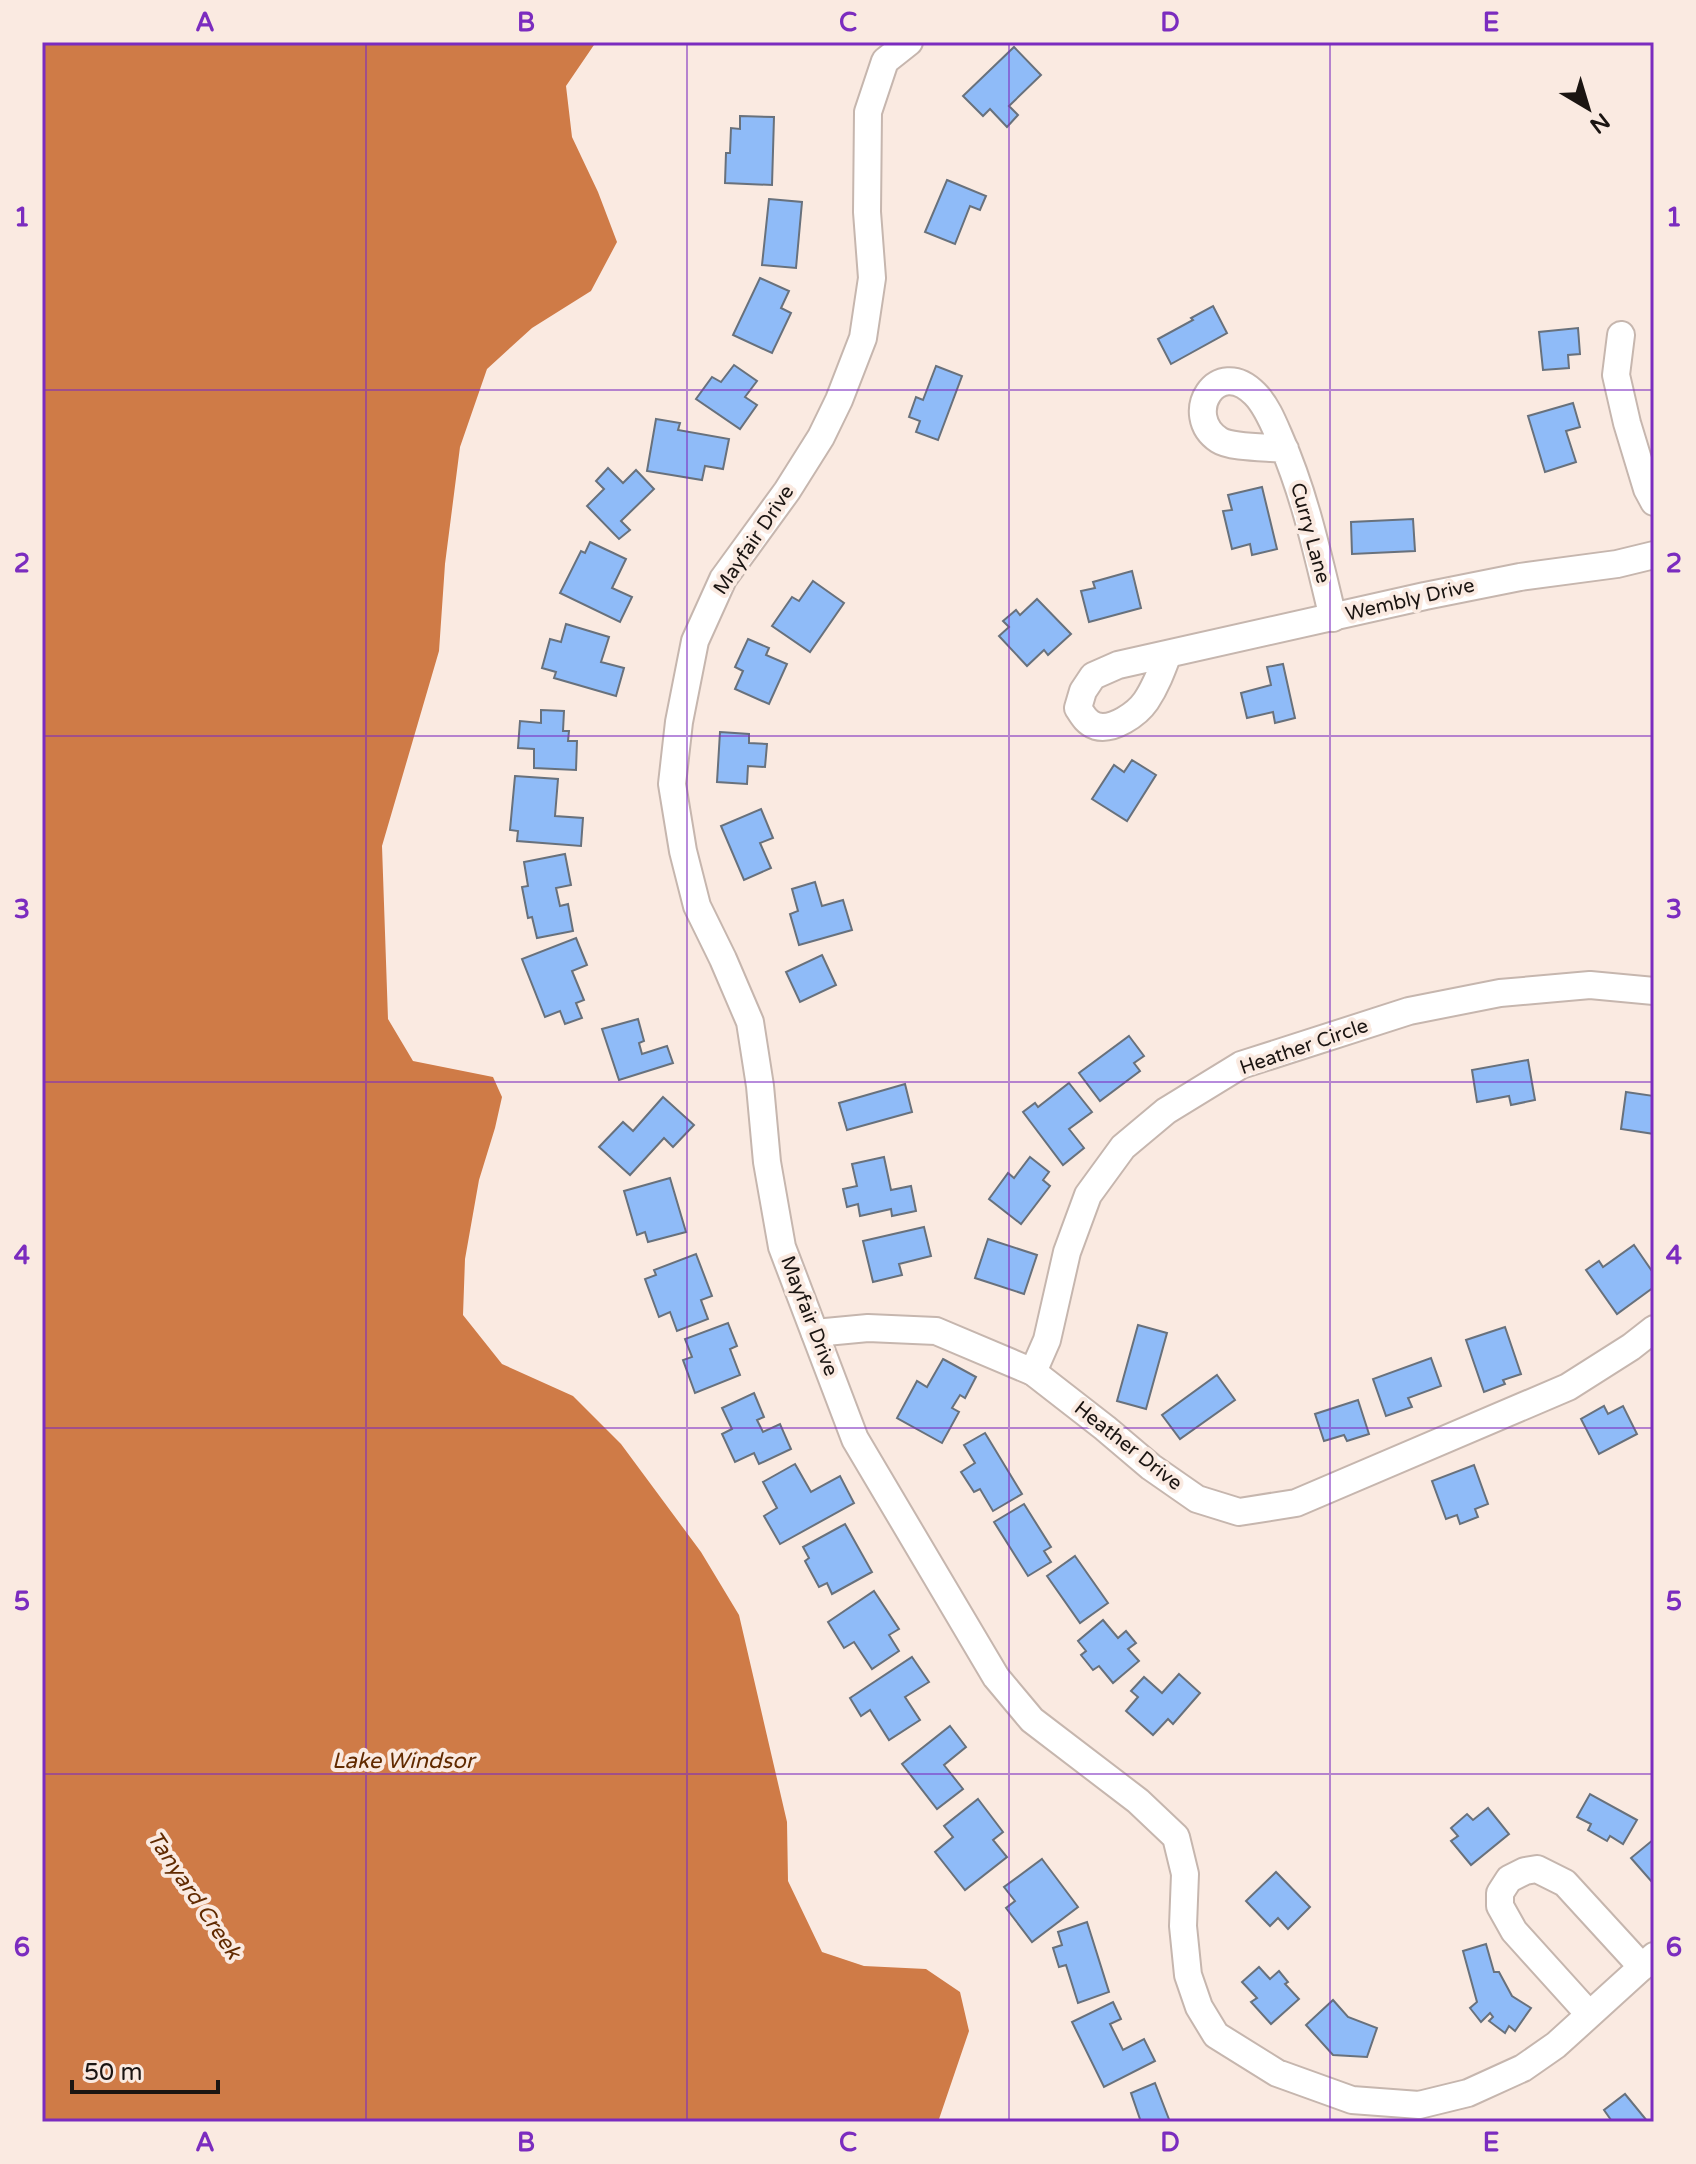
<svg xmlns="http://www.w3.org/2000/svg" width="1696" height="2164" font-family="'Varela Round',sans-serif">
<style>
.water{fill:#cf7b47}
.building{fill:#8fbbf8;stroke:#68717c;stroke-width:2}
.lines{fill:none;stroke-linecap:round;stroke-linejoin:round}
.minor-casing{stroke:#c6b6ae;stroke-width:30}
.minor{stroke:#fff;stroke-width:26}
.grid{fill:none;stroke:#7b2cbf;stroke-width:2;stroke-opacity:0.55}
.labels{text-anchor:middle;dominant-baseline:central;stroke-width:8;stroke-linejoin:round;paint-order:stroke}
.street-label{font-size:20px;fill:#1b1512;stroke:#faeae1}
.water-label{font-size:22px;font-style:italic;fill:#612a00;stroke:#faeae1}
.neatline{fill:none;stroke:#7b2cbf;stroke-width:3}
.grid-label{font-size:26px;text-anchor:middle;font-weight:bold;fill:#7b2cbf}
</style>
<rect width="100%" height="100%" fill="#faeae1"/>
<path class="water" d="M42 42H596L566 86 572 137 598 192 617 242 591 291 532 328 487 369 460 447 445 564 439 651 382 846 388 1019 413 1061 493 1077 502 1097 495 1128 479 1180 465 1259 463 1315 502 1364 573 1396 621 1444 701 1552 739 1615 787 1822 788 1881 822 1952 864 1966 926 1969 960 1992 969 2031 938 2122H42Z"/>
<g class="building">
<path d="M1014 47 1041 75 1009 106 1018 115 1007 127 990 109 983 116 963 96Z"/>
<path d="M740 116 774 117 772 185 725 183 726 153H730L731 128 740 129Z"/>
<path d="M947 180 986 196 980 210 970 206 955 244 925 232Z"/>
<path d="M769 199 802 202 796 268 762 265Z"/>
<path d="M760 278 789 291 781 308 791 313 772 353 733 335Z"/>
<path d="M1213 306 1227 333 1171 364 1158 339 1193 320 1191 318Z"/>
<path d="M1578 328 1580 354 1568 355 1569 368 1543 370 1539 332Z"/>
<path d="M734 365 757 381 745 397 757 405 740 429 696 399 712 377 721 382Z"/>
<path d="M936 366 962 376 938 440 916 432 920 421 909 417 916 397 923 400Z"/>
<path d="M1573 403 1580 427 1566 431 1576 462 1545 472 1528 416Z"/>
<path d="M656 419 680 423 678 430 729 439 723 469 705 466 702 480 647 471Z"/>
<path d="M608 468 623 483 636 470 654 489 621 521 630 530 619 539 587 506 604 489 596 481Z"/>
<path d="M1262 487 1277 549 1252 555 1250 544 1232 549 1223 511 1232 510 1228 495Z"/>
<path d="M1413 519 1415 551 1352 554 1351 522Z"/>
<path d="M590 542 626 559 612 588 632 597 620 622 560 593 581 551 585 553Z"/>
<path d="M1132 571 1141 608 1089 622 1081 591 1095 588 1093 582Z"/>
<path d="M813 581 844 603 810 652 772 626 792 597 799 601Z"/>
<path d="M1037 599 1071 634 1048 655 1044 650 1027 666 999 636 1009 627 1003 621 1016 610 1020 615Z"/>
<path d="M566 624 609 637 601 662 624 668 616 696 554 678 556 672 542 668 550 639 561 642Z"/>
<path d="M748 639 769 648 766 655 787 664 769 704 735 689 743 671 735 667Z"/>
<path d="M1283 664 1295 718 1275 723 1273 712 1247 718 1241 693 1271 685 1267 667Z"/>
<path d="M541 710 564 711 563 731H569L568 741H577L576 770 534 768V749L518 748 520 721 541 723Z"/>
<path d="M720 732 749 734V743L767 744 765 767 748 766 747 784 717 782Z"/>
<path d="M1132 760 1156 775 1127 821 1092 799 1114 765 1124 772Z"/>
<path d="M515 776 558 779 555 816 583 818 581 846 517 841 518 831 510 830Z"/>
<path d="M761 809 773 838 760 843 771 868 744 880 721 826Z"/>
<path d="M565 854 571 885 556 888 560 906 568 904 573 931 537 938 532 917 528 918 522 887 528 886 524 862Z"/>
<path d="M815 882 822 906 843 900 852 930 799 945 790 914 798 911 792 889Z"/>
<path d="M576 938 587 965 572 971 584 1000 576 1003 582 1018 565 1024 560 1011 545 1017 522 959Z"/>
<path d="M822 955 836 985 800 1002 786 972Z"/>
<path d="M638 1019 644 1041 639 1043 642 1054 667 1046 673 1063 619 1080 602 1029Z"/>
<path d="M1129 1036 1144 1056 1134 1063 1140 1071 1100 1101 1079 1073Z"/>
<path d="M1528 1060 1535 1100 1511 1105 1509 1096 1477 1102 1472 1070Z"/>
<path d="M1069 1083 1092 1112 1069 1129 1084 1148 1063 1165 1023 1112 1035 1103 1038 1107Z"/>
<path d="M905 1084 912 1112 847 1130 839 1103Z"/>
<path d="M1626 1092 1654 1096V1134L1621 1129Z"/>
<path d="M663 1097 694 1125 673 1147 664 1138 630 1175 599 1147 623 1122 633 1131Z"/>
<path d="M884 1157 891 1190 911 1186 916 1211 892 1216 891 1209 860 1216 858 1204 847 1207 843 1189 857 1186 852 1164Z"/>
<path d="M1030 1157 1049 1172 1043 1180 1050 1186 1021 1224 989 1199 1008 1173 1014 1178Z"/>
<path d="M670 1178 686 1232 648 1242 645 1232 637 1235 624 1191Z"/>
<path d="M924 1227 931 1256 899 1264 902 1275 873 1282 863 1241Z"/>
<path d="M988 1239 1037 1255 1024 1294 975 1278Z"/>
<path d="M1634 1245 1654 1274V1287L1617 1314 1586 1270 1599 1261 1603 1267Z"/>
<path d="M696 1254 712 1296 701 1300 708 1319 677 1331 670 1312 659 1317 645 1279 656 1275 654 1270Z"/>
<path d="M728 1323 737 1346 730 1349 740 1375 695 1393 683 1360 692 1357 685 1339Z"/>
<path d="M1138 1325 1167 1333 1146 1409 1117 1401Z"/>
<path d="M1505 1327 1521 1374 1503 1380 1505 1384 1484 1392 1466 1340Z"/>
<path d="M1431 1358 1441 1386 1408 1398 1412 1407 1386 1416 1373 1379Z"/>
<path d="M943 1359 976 1377 965 1398 960 1395 952 1408 959 1412 942 1443 897 1418 917 1381 927 1387Z"/>
<path d="M1217 1375 1235 1400 1180 1439 1162 1415Z"/>
<path d="M754 1393 764 1417 757 1420 763 1432 780 1424 791 1449 759 1464 754 1453 735 1462 722 1434 732 1429 722 1408Z"/>
<path d="M1358 1400 1369 1434 1347 1441 1344 1435 1324 1441 1315 1414Z"/>
<path d="M1604 1406 1608 1414 1623 1406 1637 1434 1599 1454 1581 1419Z"/>
<path d="M985 1433 1022 1494 993 1511 980 1489 974 1492 961 1472 975 1463 964 1445Z"/>
<path d="M795 1464 811 1492 840 1476 854 1503 780 1544 764 1516 777 1508 763 1482Z"/>
<path d="M1474 1465 1488 1504 1475 1509 1478 1517 1460 1524 1457 1515 1446 1519 1432 1481Z"/>
<path d="M1024 1504 1051 1547 1044 1551 1051 1562 1028 1576 994 1522Z"/>
<path d="M845 1524 872 1572 832 1594 827 1583 819 1587 805 1561 809 1558 803 1547Z"/>
<path d="M1075 1556 1108 1603 1080 1623 1047 1576Z"/>
<path d="M874 1591 899 1629 889 1635 899 1651 872 1669 854 1642 844 1648 828 1622Z"/>
<path d="M1103 1620 1118 1638 1126 1631 1136 1643 1128 1649 1139 1661 1113 1683 1099 1666 1093 1670 1081 1655 1086 1651 1078 1641Z"/>
<path d="M912 1657 929 1682 905 1697 920 1720 889 1740 870 1710 861 1716 850 1698Z"/>
<path d="M1179 1674 1200 1693 1173 1724 1168 1719 1153 1735 1126 1711 1138 1697 1131 1691 1144 1677 1162 1693Z"/>
<path d="M950 1726 966 1747 944 1765 963 1789 937 1809 902 1764Z"/>
<path d="M1590 1794 1637 1820 1623 1844 1610 1836 1607 1841 1588 1830 1591 1824 1577 1817Z"/>
<path d="M978 1799 1003 1832 993 1840 1007 1857 965 1890 935 1852 953 1837 944 1826Z"/>
<path d="M1488 1808 1509 1834 1471 1865 1451 1841 1458 1836 1451 1828 1467 1814 1473 1820Z"/>
<path d="M1654 1839V1880L1652 1882 1631 1858Z"/>
<path d="M1042 1859 1078 1907 1032 1942 1006 1908 1015 1901 1004 1887Z"/>
<path d="M1276 1872 1310 1907 1288 1929 1278 1918 1270 1926 1246 1901Z"/>
<path d="M1087 1922 1109 1992 1078 2003 1066 1965 1059 1967 1053 1948 1062 1945 1058 1932Z"/>
<path d="M1486 1944 1494 1972H1499L1512 1996 1531 2008 1515 2031 1509 2026 1505 2033 1489 2021 1493 2017 1490 2013 1481 2022 1470 2008 1477 2002 1463 1951Z"/>
<path d="M1259 1967 1270 1979 1279 1971 1288 1982 1285 1984 1299 1999 1271 2024 1251 2002 1257 1998 1242 1982Z"/>
<path d="M1333 2000 1348 2017 1377 2028 1367 2057 1333 2055 1306 2025Z"/>
<path d="M1113 2002 1121 2019 1110 2024 1123 2050 1144 2039 1155 2061 1104 2087 1072 2022Z"/>
<path d="M1155 2083 1170 2122H1141L1131 2093Z"/>
<path d="M1625 2094 1648 2122H1608L1611 2120 1604 2110Z"/>
</g>
<g class="lines">
<defs>
<g id="minor">
<path d="M909 42 885 61 868 112 867 212 872 278 863 338 839 400 821 437 787 491 723 579 695 641 679 722 672 784 683 851 697 906 723 959 750 1022 760 1086 767 1162 782 1247 855 1439 996 1677 1032 1720 1138 1801 1176 1837 1185 1874 1183 1926 1188 1975 1199 2007 1216 2035 1277 2073 1352 2100 1419 2105 1468 2093 1523 2068 1556 2045 1654 1956"/>
<path d="M1621 335 1616 375 1627 423 1647 489 1654 502"/>
<path d="M1285 449C1269 447 1231 448 1219 440 1181 415 1217 355 1255 394 1266 405 1273 422 1279 436 1305 494 1318 556 1333 618"/>
<path d="M1168 654C1162 670 1156 686 1146 701 1137 714 1113 731 1096 726 1087 723 1083 716 1078 708L1083 691 1093 676 1118 665 1425 596 1520 577 1617 564 1654 555"/>
<path d="M815 1333 868 1328 936 1331 1033 1372 1105 1428 1151 1467 1197 1499 1239 1512 1296 1503 1568 1387 1631 1347 1654 1329"/>
<path d="M1033 1372 1047 1340 1067 1252 1088 1195 1123 1147 1166 1111 1241 1065 1409 1011 1500 993 1590 985 1654 991"/>
<path d="M1589 2014 1514 1931 1500 1906V1893L1509 1879 1525 1871 1537 1869 1565 1883 1642 1967"/>
</g>
</defs>
<use href="#minor" class="minor-casing"/>
<use href="#minor" class="minor"/>
</g>
<path class="grid" d="M366 42V2122M687 42V2122M1009 42V2122M1330 42V2122M42 390H1654M42 736H1654M42 1082H1654M42 1428H1654M42 1774H1654"/>
<g class="labels">
<g class="street-label">
<text transform="translate(1310 533) rotate(75)">Curry Lane</text>
<text transform="translate(754 540) rotate(-56)">Mayfair Drive</text>
<text transform="translate(1410 600) rotate(-13)">Wembly Drive</text>
<text transform="translate(1304 1047) rotate(-19)">Heather Circle</text>
<text transform="translate(809 1316) rotate(69)">Mayfair Drive</text>
<text transform="translate(1128 1446) rotate(38)">Heather Drive</text>
</g>
<g class="water-label">
<text x="403" y="1761">Lake Windsor</text>
<text transform="translate(194 1895) rotate(56)">Tanyard Creek</text>
</g>
</g>
<rect width="1696" height="2164" fill="none" stroke="#faeae1" stroke-width="88"/>
<g transform="translate(1588 108) rotate(142)" stroke="#faeae1" stroke-width="6" paint-order="stroke">
<path d="M0-6L14 30L0 20L-14 30Z" fill="#1b1512"/>
<text y="-12" font-size="22" font-weight="bold" text-anchor="middle" fill="#1b1512">N</text>
</g>
<path d="M72 2080v12h146v-12" fill="none" stroke="#1b1512" stroke-width="4"/>
<text x="84" y="2080" font-size="24" fill="#1b1512" stroke="#faeae1" stroke-width="6" paint-order="stroke">50 m</text>
<rect x="44" y="44" width="1608" height="2076" class="neatline"/>
<g class="grid-label">
<text x="205" y="31">A</text>
<text x="526" y="31">B</text>
<text x="848" y="31">C</text>
<text x="1170" y="31">D</text>
<text x="1491" y="31">E</text>
<text x="22" y="226">1</text>
<text x="1674" y="226">1</text>
<text x="22" y="572">2</text>
<text x="1674" y="572">2</text>
<text x="22" y="918">3</text>
<text x="1674" y="918">3</text>
<text x="22" y="1264">4</text>
<text x="1674" y="1264">4</text>
<text x="22" y="1610">5</text>
<text x="1674" y="1610">5</text>
<text x="22" y="1956">6</text>
<text x="1674" y="1956">6</text>
<text x="205" y="2151">A</text>
<text x="526" y="2151">B</text>
<text x="848" y="2151">C</text>
<text x="1170" y="2151">D</text>
<text x="1491" y="2151">E</text>
</g>
</svg>
